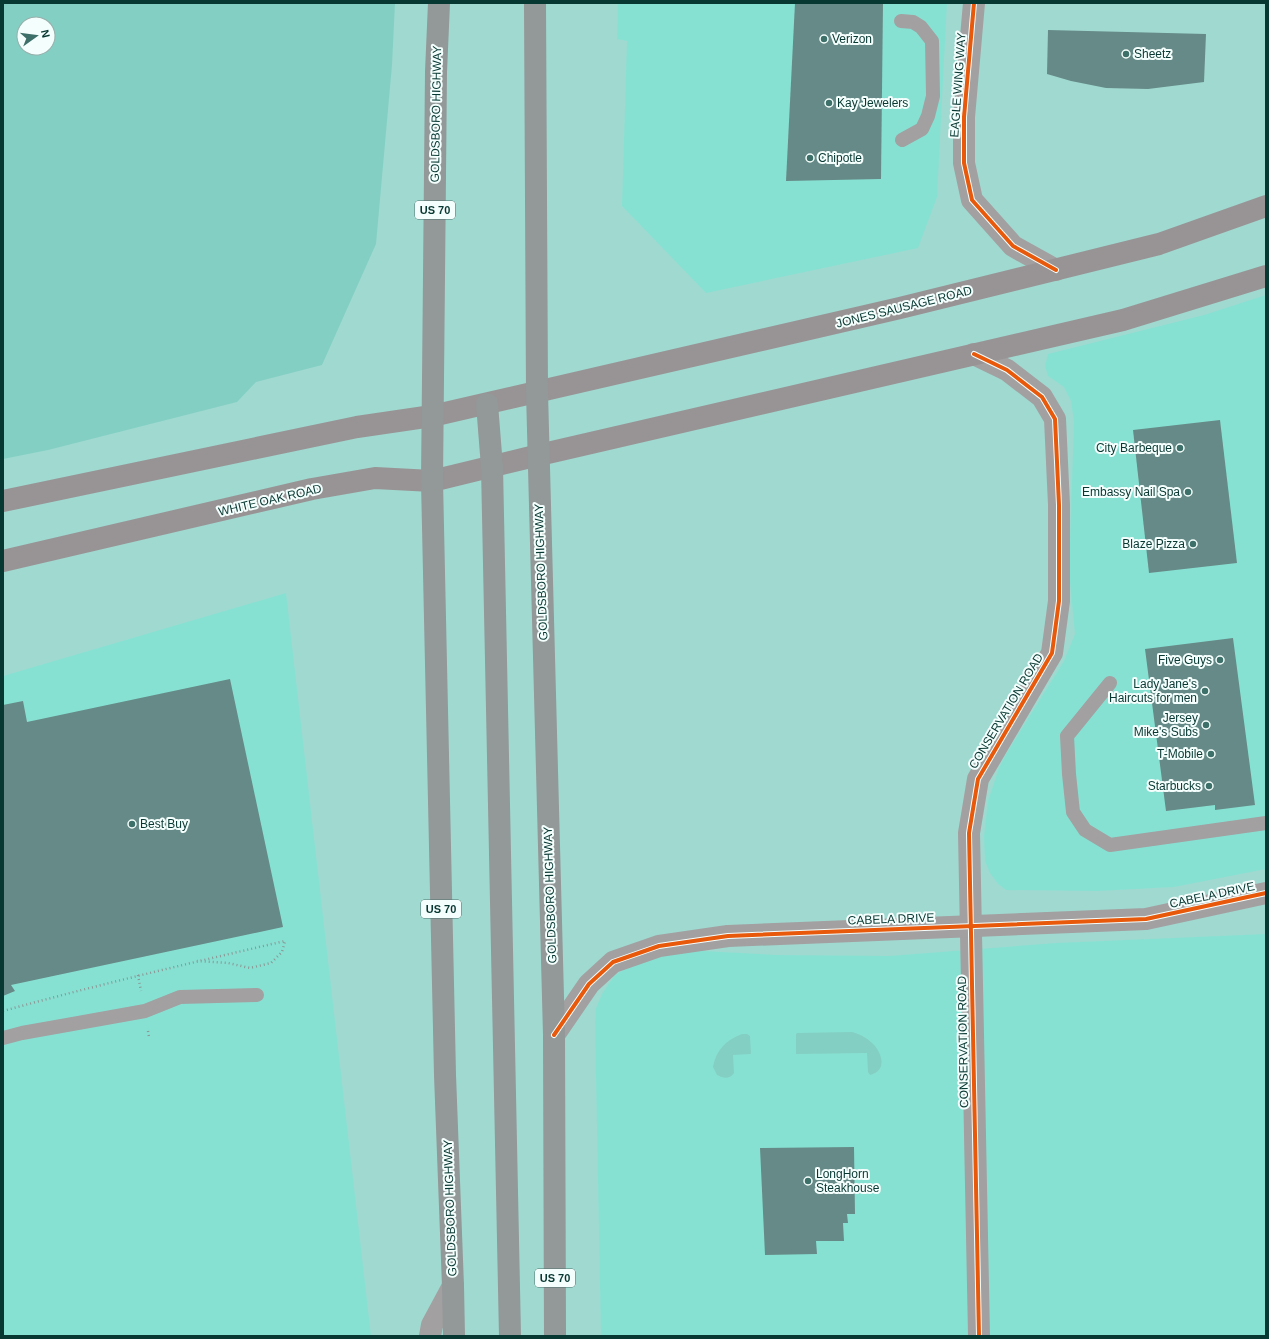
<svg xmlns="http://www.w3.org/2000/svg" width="1269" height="1339" font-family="Helvetica,sans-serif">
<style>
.built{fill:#87e1d3}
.green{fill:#84cfc3;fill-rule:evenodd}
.building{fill:#668a87}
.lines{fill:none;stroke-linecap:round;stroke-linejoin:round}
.path{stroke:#8b9694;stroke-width:2.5;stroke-dasharray:1 3;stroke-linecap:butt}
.service{stroke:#a2a0a1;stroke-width:14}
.minor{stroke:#a2a0a1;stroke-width:22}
.secondary{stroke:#989495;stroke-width:22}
.primary{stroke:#939898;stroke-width:22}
.cycleway-casing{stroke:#f4fefc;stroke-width:6}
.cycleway{stroke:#e8590c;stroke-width:4}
.poi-dot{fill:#3d7069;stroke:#f4fefc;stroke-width:1.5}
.labels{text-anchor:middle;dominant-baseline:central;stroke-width:4;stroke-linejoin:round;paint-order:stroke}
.shield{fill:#f4fefc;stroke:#4f736f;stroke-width:1}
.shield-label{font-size:11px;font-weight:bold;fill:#083832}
.poi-label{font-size:12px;fill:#083832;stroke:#f4fefc;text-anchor:end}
.street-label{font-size:12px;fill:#083832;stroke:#f4fefc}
</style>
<rect width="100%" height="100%" fill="#a0d9d0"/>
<g class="built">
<path d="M618 3H947L937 197 918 248 706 293 622 206 627 41 617 39Z"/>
<path d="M1266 295V869L1174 887 1097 891 1006 890 998 884 990 873 985 861 984 836 988 801 999 768 1006 754 1064 661 1075 634 1069 572 1074 422 1071 401 1064 387 1048 376 1045 366 1048 354 1204 315Z"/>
<path d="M286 593 371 1336H3V676Z"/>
<path d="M1266 934V1336H601L595 1023 596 1008 602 994 614 976 643 957 666 949 776 955 889 956 1056 943Z"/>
</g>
<g class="green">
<path d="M3 3H395L392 65 376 244 322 365 256 382 237 402 48 450 3 459ZM24 24H48V48H24Z"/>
<path d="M852 1032C859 1034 866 1037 872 1043 882 1052 888 1071 870 1075L868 1072 867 1053 796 1054V1034L797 1033Z"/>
<path d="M742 1034H747L750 1036 751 1054 733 1055 734 1073C729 1080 723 1078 717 1075L713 1067C716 1050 726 1040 742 1034Z"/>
</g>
<g class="building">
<path d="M795 3H883L881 179 786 181Z"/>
<path d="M1048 30 1206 34 1204 82 1148 89 1106 88 1071 81 1047 74Z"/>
<path d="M1220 420 1237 563 1149 573 1133 430Z"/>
<path d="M1233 638 1255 805 1215 810V805L1166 811 1145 649Z"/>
<path d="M230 679 283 927 11 985 15 991 3 996V705L23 701 27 722Z"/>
<path d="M854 1147 855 1214H847L848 1223H843L844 1241H816L817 1254 765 1255 760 1148Z"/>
</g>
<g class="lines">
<g class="path">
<path d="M138 975 141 991"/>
<path d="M3 1011C97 985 190 963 285 941L282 952 271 963 250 968 228 963 197 961"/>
<path d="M148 1031 149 1037"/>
</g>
<g class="service">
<path d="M901 21 913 22 921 27 932 41 933 96 928 116 922 129 902 140"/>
<path d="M1110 683 1067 736 1069 774 1073 812 1085 830 1110 845 1266 823"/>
<path d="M3 1038 22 1033 145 1011 180 997 257 995"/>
</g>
<g class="minor">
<path d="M974 3 964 117V163L972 200 1013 246 1056 270"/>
<path d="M974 354 1007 370 1042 397 1055 419 1059 505V601L1052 653 978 779 969 833 979 1336"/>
<path d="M554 1035 589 984 613 962 659 946 728 936 1146 919 1266 893"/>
<path d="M430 1336 432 1325 453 1286"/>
</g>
<g class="secondary">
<path d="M3 501 357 427 432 416 900 308 1159 244 1266 206"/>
<path d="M3 561 312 489 375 478 432 481 539 455 1123 320 1266 276"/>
</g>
<g class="primary">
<path d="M439 3 436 72 432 481 445 1075 453 1286 454 1336"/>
<path d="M535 3 537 392 554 1035 555 1336"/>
<path d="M487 404 492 467 510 1336"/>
</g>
<defs>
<g id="cycleway">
<path d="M974 3 964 117V163L972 200 1013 246 1056 270"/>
<path d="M974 354 1007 370 1042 397 1055 419 1059 505V601L1052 653 978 779 969 833 979 1336"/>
<path d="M554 1035 589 984 613 962 659 946 728 936 1146 919 1266 893"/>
</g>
</defs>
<use href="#cycleway" class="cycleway-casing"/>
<use href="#cycleway" class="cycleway"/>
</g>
<g class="poi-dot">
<circle cx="824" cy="39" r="4"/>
<circle cx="1126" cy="54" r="4"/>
<circle cx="829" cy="103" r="4"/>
<circle cx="810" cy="158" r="4"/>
<circle cx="1180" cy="448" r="4"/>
<circle cx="1188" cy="492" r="4"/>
<circle cx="1193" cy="544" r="4"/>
<circle cx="1220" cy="660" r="4"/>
<circle cx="1205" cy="691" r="4"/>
<circle cx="1206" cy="725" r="4"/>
<circle cx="1211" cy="754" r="4"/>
<circle cx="1209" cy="786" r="4"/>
<circle cx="132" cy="824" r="4"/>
<circle cx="808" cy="1181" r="4"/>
</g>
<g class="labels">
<g class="shield">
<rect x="415" y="201" width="40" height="18" rx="3"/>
<rect x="421" y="900" width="40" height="18" rx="3"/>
<rect x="535" y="1269" width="40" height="18" rx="3"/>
</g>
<g class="shield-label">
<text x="435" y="210">US 70</text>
<text x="441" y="909">US 70</text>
<text x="555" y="1278">US 70</text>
</g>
<g class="poi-label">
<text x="832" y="39" text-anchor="start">Verizon</text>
<text x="1134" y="54" text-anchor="start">Sheetz</text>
<text x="837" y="103" text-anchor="start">Kay Jewelers</text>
<text x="818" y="158" text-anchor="start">Chipotle</text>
<text x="1172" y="448">City Barbeque</text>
<text x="1180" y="492">Embassy Nail Spa</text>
<text x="1185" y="544">Blaze Pizza</text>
<text x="1212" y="660">Five Guys</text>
<text x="1197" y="684">Lady Jane's<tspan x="1197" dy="14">Haircuts for men</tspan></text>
<text x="1198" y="718">Jersey<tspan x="1198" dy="14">Mike's Subs</tspan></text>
<text x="1203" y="754">T-Mobile</text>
<text x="1201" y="786">Starbucks</text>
<text x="140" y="824" text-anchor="start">Best Buy</text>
<text x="816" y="1174" text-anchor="start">LongHorn<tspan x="816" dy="14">Steakhouse</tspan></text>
</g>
<g class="street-label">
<text transform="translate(958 85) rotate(-86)">EAGLE WING WAY</text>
<text transform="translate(436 114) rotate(-89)">GOLDSBORO HIGHWAY</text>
<text transform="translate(904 307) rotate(-14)">JONES SAUSAGE ROAD</text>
<text transform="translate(270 500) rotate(-13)">WHITE OAK ROAD</text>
<text transform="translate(541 572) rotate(-92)">GOLDSBORO HIGHWAY</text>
<text transform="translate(1006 711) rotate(-59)">CONSERVATION ROAD</text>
<text transform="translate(550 895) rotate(-92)">GOLDSBORO HIGHWAY</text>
<text transform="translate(1212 895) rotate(-12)">CABELA DRIVE</text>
<text transform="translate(891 919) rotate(-2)">CABELA DRIVE</text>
<text transform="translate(963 1042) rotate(-91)">CONSERVATION ROAD</text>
<text transform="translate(450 1208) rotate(-92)">GOLDSBORO HIGHWAY</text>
</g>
</g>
<rect width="1269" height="1339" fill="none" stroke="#083832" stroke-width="8"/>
<g transform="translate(36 36) rotate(76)"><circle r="19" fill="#f4fefc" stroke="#96afab"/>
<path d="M0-3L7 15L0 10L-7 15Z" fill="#3d7069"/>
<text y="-6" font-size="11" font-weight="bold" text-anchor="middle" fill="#083832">N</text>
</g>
</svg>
